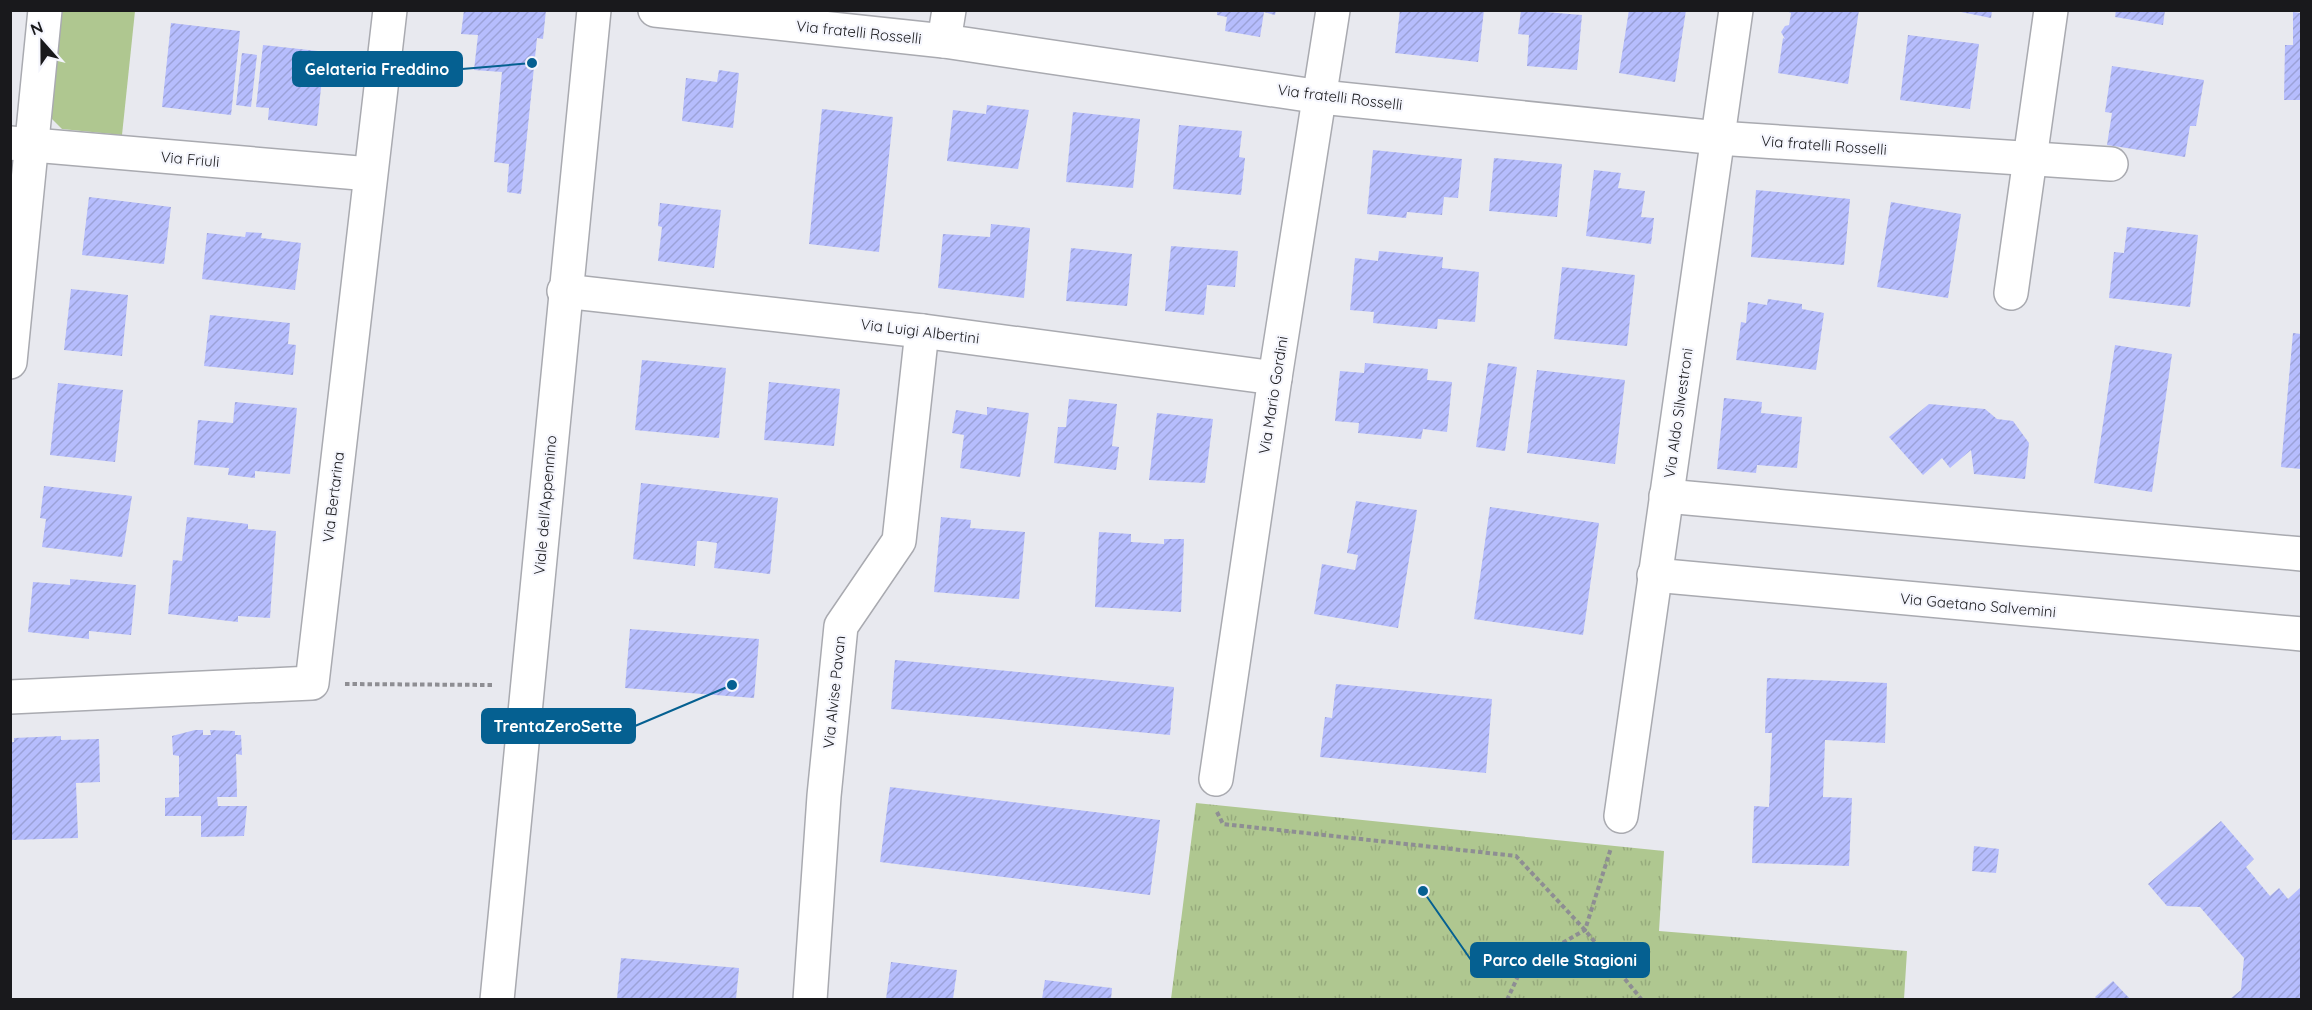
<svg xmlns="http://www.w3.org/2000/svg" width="2312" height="1010" font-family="Quicksand,sans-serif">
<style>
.grass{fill:#afc790}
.park{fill:url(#park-tufts)}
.building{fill:url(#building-hatch)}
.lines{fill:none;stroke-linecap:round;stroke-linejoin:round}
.street-casing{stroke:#a9aab0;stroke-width:36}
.secondary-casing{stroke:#a9aab0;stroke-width:36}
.path{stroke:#8e8e93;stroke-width:4;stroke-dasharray:4.5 3;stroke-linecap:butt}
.street{stroke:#fff;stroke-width:33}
.secondary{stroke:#fff;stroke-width:33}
.labels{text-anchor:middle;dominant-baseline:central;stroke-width:4.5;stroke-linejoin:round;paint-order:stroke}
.street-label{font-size:15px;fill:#19191c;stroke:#f5f6fd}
.leader{fill:none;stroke:#056091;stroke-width:2}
.callout-dot{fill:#056091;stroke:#f5f6fd;stroke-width:2}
.callout{fill:#056091;stroke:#056091;stroke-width:2}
.callout-label{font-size:16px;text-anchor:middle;font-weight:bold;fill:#fff}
</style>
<defs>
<pattern id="park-tufts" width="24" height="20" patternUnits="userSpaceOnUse" patternTransform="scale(1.5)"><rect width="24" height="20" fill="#afc790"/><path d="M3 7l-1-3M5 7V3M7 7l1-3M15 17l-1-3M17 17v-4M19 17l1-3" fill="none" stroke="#96aa7c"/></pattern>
<pattern id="building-hatch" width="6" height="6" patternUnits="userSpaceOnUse" patternTransform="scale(1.5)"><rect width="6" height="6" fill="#b6bdfd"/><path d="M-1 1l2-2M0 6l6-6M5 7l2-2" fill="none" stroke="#9ca2d8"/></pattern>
</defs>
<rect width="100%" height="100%" fill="#e8e9ef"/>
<path class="grass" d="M61 11H135L122 135 62 129 51 118Z"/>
<path class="park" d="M1196 803 1664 851 1659 931 1907 951 1904 999H1171Z"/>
<g class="building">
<path d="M464 10H546L543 39 537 38 521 194 507 192 509 164 494 162 502 72 474 70 478 35 461 34Z"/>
<path d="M1217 10H1276L1275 15 1264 12 1260 37 1225 31 1227 17 1217 15Z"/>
<path d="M1400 10H1484L1478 62 1395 53Z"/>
<path d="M1521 10 1582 15 1577 70 1527 66 1529 35 1518 34Z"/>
<path d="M1629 10H1686L1675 82 1619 73Z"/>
<path d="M1784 10H1859L1848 84 1778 73 1783 38 1785 39 1781 32 1785 26 1789 25 1791 13Z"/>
<path d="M1951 10H1992L1991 18Z"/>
<path d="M2116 10H2165L2163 25 2115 17Z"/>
<path d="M2293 12 2301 13V100H2284L2285 45H2293Z"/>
<path d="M171 23 240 31 231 115 162 107Z"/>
<path d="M1908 35 1979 44 1970 109 1900 100Z"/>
<path d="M263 45 336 53 333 80 322 78 317 126 268 120 269 108 256 107Z"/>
<path d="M242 53 257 55 251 107 236 105Z"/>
<path d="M2112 66 2204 80 2196 126H2190L2185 157 2107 145 2112 113 2105 112Z"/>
<path d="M719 70 739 73 733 128 682 121 686 78 717 82Z"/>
<path d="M987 105 1029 110 1018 169 947 161 953 110 986 114Z"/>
<path d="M822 109 893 117 879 252 809 244Z"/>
<path d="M1073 112 1140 119 1133 188 1066 182Z"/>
<path d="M1179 125 1242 131 1239 157 1245 158 1241 195 1173 189Z"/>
<path d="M1373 150 1462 159 1458 198 1444 197 1442 215 1407 212 1406 218 1367 214Z"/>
<path d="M1494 158 1562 164 1557 217 1489 211Z"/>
<path d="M1594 170 1621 173 1618 188 1645 191 1641 217 1654 218 1651 244 1586 236Z"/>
<path d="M1756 190 1850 199 1844 265 1751 257Z"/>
<path d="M89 197 171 207 164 264 82 255Z"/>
<path d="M1891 202 1961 214 1948 298 1877 287Z"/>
<path d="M660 203 721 210 714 268 658 261 662 227 658 226Z"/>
<path d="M991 224 1030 228 1024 298 938 288 943 234 990 237Z"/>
<path d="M2127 227 2198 235 2190 307 2109 298 2114 252 2124 253Z"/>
<path d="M246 232 262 233 261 238 301 243 295 290 202 279 207 233 245 237Z"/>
<path d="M1171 246 1238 251 1235 287 1207 285 1204 315 1165 311Z"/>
<path d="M1071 248 1132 254 1127 306 1066 301Z"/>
<path d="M1379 251 1443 257 1442 268 1479 272 1475 322 1438 319 1437 329 1373 323 1374 312 1350 310 1355 258 1378 261Z"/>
<path d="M1562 267 1635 275 1627 346 1554 339Z"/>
<path d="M71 289 128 295 122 356 64 350Z"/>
<path d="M1768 299 1802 304V309L1824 313 1816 370 1736 360 1741 322 1746 323 1748 302 1767 305Z"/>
<path d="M210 315 290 323 288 344 296 345 293 375 204 366Z"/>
<path d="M2293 333 2301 334V469L2281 467Z"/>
<path d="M2115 345 2172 354 2152 492 2094 483Z"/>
<path d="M642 360 726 368 719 438 635 430Z"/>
<path d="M1365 363 1428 369 1427 380 1452 382 1447 432 1423 429 1421 439 1358 433 1359 423 1335 421 1340 371 1364 373Z"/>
<path d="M1488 363 1517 367 1505 451 1476 447Z"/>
<path d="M1537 370 1625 380 1615 464 1527 453Z"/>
<path d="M769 382 840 389 834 446 764 440Z"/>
<path d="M58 383 123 390 115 462 50 455Z"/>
<path d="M1724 398 1762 402 1761 413 1802 417 1797 468 1757 465 1756 473 1717 469Z"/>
<path d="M1069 399 1117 404 1112 446 1119 447 1116 470 1054 463 1058 427H1066Z"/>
<path d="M235 402 297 408 290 474 255 471V478L228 475 229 468 194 465 198 420 233 423Z"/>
<path d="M1929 404 1985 409 1997 419 2013 421 2029 443 2025 479 1974 474 1971 450 1950 468 1942 458 1923 475 1889 437Z"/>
<path d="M987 407 1029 413 1020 477 960 468 964 435 952 433 956 410 987 415Z"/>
<path d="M1157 413 1213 419 1205 483 1149 480Z"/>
<path d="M641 483 778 498 770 574 714 568 717 543 703 541H697L695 566 633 559Z"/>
<path d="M44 486 132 496 122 557 42 547 46 519 40 518Z"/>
<path d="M1356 501 1417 510 1398 628 1314 614 1322 564 1355 570 1358 555 1347 553Z"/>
<path d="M1490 507 1599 523 1583 635 1474 619Z"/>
<path d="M187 517 248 524V529L276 531 270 618 238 616V622L168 614 173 560 182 561Z"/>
<path d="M941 517 971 520 970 528 1025 532 1019 599 934 592Z"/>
<path d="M1099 532 1131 534V542L1164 544V539H1184L1181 612 1095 607Z"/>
<path d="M70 579 136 585 131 635 89 631V639L28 632 33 582 70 585Z"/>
<path d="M630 629 759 639 754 698 625 688Z"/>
<path d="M895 660 1174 687 1170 735 891 709Z"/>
<path d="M1767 678 1887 683 1885 743 1825 740 1823 797 1852 798 1849 866 1752 863 1754 806 1769 807 1772 733H1765Z"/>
<path d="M1336 684 1492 699 1486 773 1320 757 1325 717 1332 718Z"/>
<path d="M195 730H203V735H211L210 730 235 731V735H241L242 755 236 754 237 797H217L218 806H247L244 836 201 837V816H165V798L179 797V756L173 755 172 736Z"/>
<path d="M61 736V740L99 739 100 782 76 783 78 838 10 840V742H14V738Z"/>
<path d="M890 787 1160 820 1150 895 880 862Z"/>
<path d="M2221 821 2254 859 2246 867 2270 896 2279 888 2288 899 2301 887V999H2230L2241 990 2244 958 2200 907 2167 906 2148 884Z"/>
<path d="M1974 846 1999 849 1996 873 1972 871Z"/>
<path d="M621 958 739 968 736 999H617Z"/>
<path d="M891 962 957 970 953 999H886Z"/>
<path d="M1045 980 1112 988 1111 999H1042Z"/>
<path d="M2113 981 2130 999H2097L2095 997Z"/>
</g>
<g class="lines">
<defs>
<g id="street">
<path d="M655 10 944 41 1321 97 1718 138 2111 164"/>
<path d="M944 41 949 10"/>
<path d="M10 143 370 174"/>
<path d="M564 291 922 331 1275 378"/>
<path d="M2011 293 2051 10"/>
<path d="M10 362 45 10"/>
<path d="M1666 496 2302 554"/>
<path d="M1654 575 2302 634"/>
<path d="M10 697 312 683 390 10"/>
<path d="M1216 779 1275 378 1333 10"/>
<path d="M1621 816 1736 10"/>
<path d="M810 1000 824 796 841 626 899 541 922 331"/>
</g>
<path id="secondary" d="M497 1000C531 670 559 340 594 10"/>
</defs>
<use href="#street" class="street-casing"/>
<use href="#secondary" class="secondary-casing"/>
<g class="path">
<path d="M345 684 494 685"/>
<path d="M1217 812 1223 824 1516 856 1585 930 1642 1000"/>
<path d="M1507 1000 1519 974 1547 952 1585 930 1611 848"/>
</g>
<use href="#street" class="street"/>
<use href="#secondary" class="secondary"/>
</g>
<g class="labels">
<g class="street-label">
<text transform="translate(859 32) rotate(6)">Via fratelli Rosselli</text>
<text transform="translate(1340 97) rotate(7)">Via fratelli Rosselli</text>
<text transform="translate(1824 145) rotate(4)">Via fratelli Rosselli</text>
<text transform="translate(190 159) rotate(5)">Via Friuli</text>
<text transform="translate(920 331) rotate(7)">Via Luigi Albertini</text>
<text transform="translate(1273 395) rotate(-81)">Via Mario Gordini</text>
<text transform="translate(1678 413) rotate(-82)">Via Aldo Silvestroni</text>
<text transform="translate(333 497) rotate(-83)">Via Bertarina</text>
<text transform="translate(545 505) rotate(-85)">Viale dell'Appennino</text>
<text transform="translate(1978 605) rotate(5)">Via Gaetano Salvemini</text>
<text transform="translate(834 692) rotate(-84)">Via Alvise Pavan</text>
</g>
</g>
<path class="leader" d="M532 63L462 69M732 685L635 726M1423 891L1471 960"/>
<g class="callout-dot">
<circle cx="532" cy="63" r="6"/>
<circle cx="732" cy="685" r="6"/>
<circle cx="1423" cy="891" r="6"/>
</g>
<g class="callout">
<rect x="293" y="52" width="169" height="34" rx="6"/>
<rect x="482" y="709" width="153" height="34" rx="6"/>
<rect x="1471" y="943" width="178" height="34" rx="6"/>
</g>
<g class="callout-label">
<text x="377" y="75">Gelateria Freddino</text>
<text x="558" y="732">TrentaZeroSette</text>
<text x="1560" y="966">Parco delle Stagioni</text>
</g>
<rect width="2312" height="1010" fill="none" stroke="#19191c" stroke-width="24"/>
<g transform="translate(42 42) rotate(339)" stroke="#f5f6fd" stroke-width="4.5" paint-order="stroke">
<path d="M0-4.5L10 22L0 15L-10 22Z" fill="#19191c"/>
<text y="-9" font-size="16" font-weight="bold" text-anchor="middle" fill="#19191c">N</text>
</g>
</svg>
